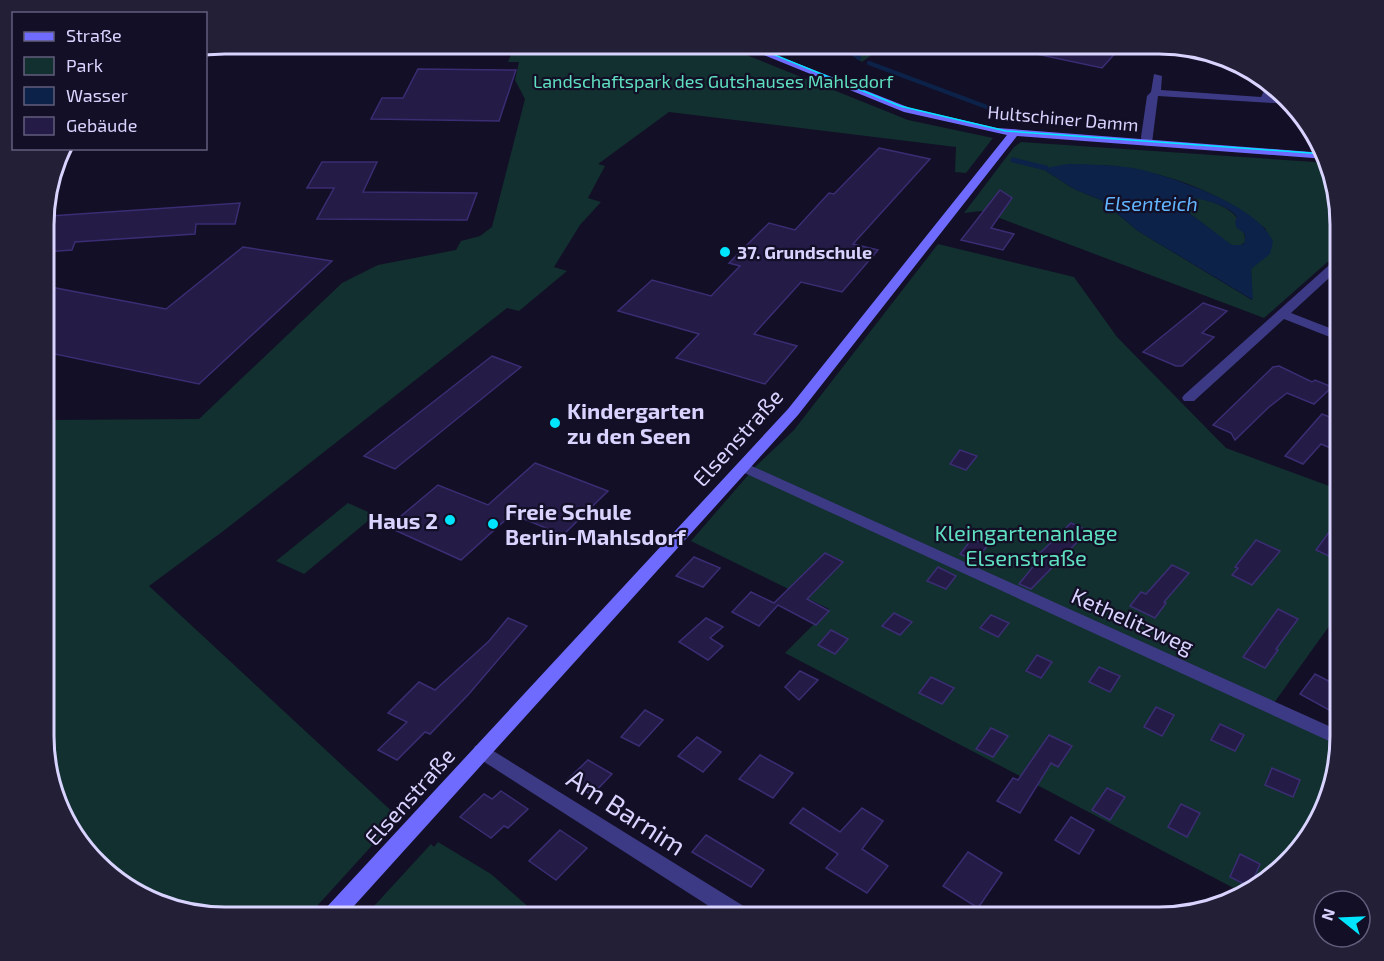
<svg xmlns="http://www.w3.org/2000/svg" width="1384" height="961" font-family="'Exo 2',sans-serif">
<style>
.green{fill:#12302f;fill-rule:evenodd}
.water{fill:#0c2248;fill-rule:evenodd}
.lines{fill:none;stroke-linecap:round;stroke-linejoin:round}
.stream-far1{stroke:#0c2248;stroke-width:4.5}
.stream{stroke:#0c2248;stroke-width:5}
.building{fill:#241b47;stroke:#3b2d73;stroke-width:1.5}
.street{fill:#3d3a85;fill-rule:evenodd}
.secondary{fill:#6f6bff;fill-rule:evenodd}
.tram{stroke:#00e5ff;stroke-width:1.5}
.poi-dot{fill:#00e5ff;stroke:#130f26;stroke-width:2}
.labels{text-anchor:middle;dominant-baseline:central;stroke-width:4.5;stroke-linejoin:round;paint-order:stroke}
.far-park-label{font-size:18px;fill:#5fe0c0;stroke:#130f26}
.far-street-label{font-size:18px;fill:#d9d4ff;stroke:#130f26}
.far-poi-label{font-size:18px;font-weight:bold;fill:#d9d4ff;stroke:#130f26;text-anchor:start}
.far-water-label{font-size:20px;font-style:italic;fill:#62b6ff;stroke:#130f26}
.poi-label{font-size:22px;font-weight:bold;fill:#d9d4ff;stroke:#130f26;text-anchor:start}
.street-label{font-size:22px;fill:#d9d4ff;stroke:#130f26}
.park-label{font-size:22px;fill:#5fe0c0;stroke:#130f26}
.near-street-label{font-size:27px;fill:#d9d4ff;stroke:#130f26}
.rim{fill:none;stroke:#d9d4ff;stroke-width:3}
</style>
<rect width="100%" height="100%" fill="#130f26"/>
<g class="green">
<path d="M515 44H719L908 120 993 138 966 173 955 172 956 147 669 112 598 164 605 166 588 198 601 202 580 225 554 267 567 271 519 311 507 308 226 529 149 586 398 817 307 917H213L166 908 115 880 68 827 45 760V420L199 419 342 283 378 265 456 250 461 241 480 236 492 227 525 99 515 80 519 62H508Z"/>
<path d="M834 44H886L862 62Z"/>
<path d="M1021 142 1315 162 1329 170 1340 213V251L1264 318 981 211 964 213 1014 147ZM1102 165C1161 170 1220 190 1266 229L1257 263 1251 269 1252 300 1138 231 1101 200 1074 189 1046 171Z"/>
<path d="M1195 198C1220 202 1245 213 1245 242L1241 245 1232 246 1185 210 1181 203Z"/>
<path d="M938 244 1074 277 1117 337 1226 448 1340 490V611L1269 710 1340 743 1331 795 1303 846 1245 894 785 653 829 609 691 541 756 466 794 430Z"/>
<path d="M348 503 375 515 304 574 276 561Z"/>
<path d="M438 842 491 874 540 917H364L431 844 434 847Z"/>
</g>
<path class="water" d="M1068 164C1090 164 1111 165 1133 168 1168 175 1261 206 1273 242L1270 254 1251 269 1253 300 1138 231 1101 200 1074 189 1046 171 1050 167ZM1195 198C1208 201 1228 205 1237 217L1235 221 1236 227 1245 234V242L1242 245H1232L1185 210 1181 203 1183 201Z"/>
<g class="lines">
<g class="stream-far1">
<path d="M844 44 859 58"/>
<path d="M869 63 992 109"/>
<path d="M1013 160 1018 161"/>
</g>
<path class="stream" d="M1013 160 1046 168"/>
</g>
<g class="building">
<path d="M1023 44H1092L1119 49 1102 68 1022 51Z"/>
<path d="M418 69 516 70 499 121 371 119 382 98H403Z"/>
<path d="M879 148 930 159 853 244 878 250 842 292 801 282 754 334 797 346 765 384 676 358 699 334 618 311 652 280 711 296 740 266 729 263 769 223 795 230 829 193 834 194Z"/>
<path d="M322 162H377L363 192 477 193 467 220 317 219 334 188H307Z"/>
<path d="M1000 190 1012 198 991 228 1014 234 1003 250 961 240Z"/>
<path d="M240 203 235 224H196L195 234 75 242 72 250 45 252V226L50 216Z"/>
<path d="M243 247 332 261 199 384 45 352V286L166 309Z"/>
<path d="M1203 303 1227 311 1202 333 1214 337 1182 366H1176L1143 352Z"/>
<path d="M492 356 521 367 395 469 364 456Z"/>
<path d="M1279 366 1312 382 1315 380 1332 387 1314 404 1287 393 1269 407 1235 440 1231 433 1213 425 1273 367Z"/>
<path d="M1322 414 1340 421V452L1321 444 1303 464 1285 456Z"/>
<path d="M960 450 977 456 966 470 950 464Z"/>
<path d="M535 463 608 491 563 535 512 514 461 560 388 527 438 485 488 505Z"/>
<path d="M1340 517V561L1316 550Z"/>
<path d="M1071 523 1088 531 1031 589 1019 584 1041 557 1037 556Z"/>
<path d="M972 539 988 545 975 561 960 554Z"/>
<path d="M1256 540 1280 551 1252 585 1232 575 1238 568 1235 567Z"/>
<path d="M825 553 843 562 807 599 829 611 816 625 778 605 759 626 732 612 751 592 774 603Z"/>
<path d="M694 557 720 568 703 587 676 576Z"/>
<path d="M1172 565 1189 573 1164 602 1166 603 1155 618 1130 606 1141 592 1146 594Z"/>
<path d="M938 567 956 576 946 589 927 581Z"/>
<path d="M1278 609 1298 619 1276 649 1278 650 1265 668 1243 657Z"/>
<path d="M894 613 912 622 900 635 882 626Z"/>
<path d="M991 615 1009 623 998 637 980 628Z"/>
<path d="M508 618 527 626 468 695 430 734 425 732 397 760 378 750 407 722 388 713 419 682 435 690 489 641Z"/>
<path d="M706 618 723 627 710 638 723 646 708 660 679 642Z"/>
<path d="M831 630 848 639 835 654 818 645Z"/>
<path d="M1037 655 1052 662 1041 678 1026 671Z"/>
<path d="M1099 667 1120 676 1110 692 1089 682Z"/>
<path d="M800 671 818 680 799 700 785 687Z"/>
<path d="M1315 674 1340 687V716L1300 694Z"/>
<path d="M931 677 954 688 942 704 919 693Z"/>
<path d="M1156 707 1174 715 1162 736 1144 727Z"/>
<path d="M645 710 663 720 639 746 621 737Z"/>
<path d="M1220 724 1244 735 1235 751 1211 740Z"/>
<path d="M991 728 1008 736 993 757 976 749Z"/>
<path d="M1049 735 1072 746 1058 767 1051 763 1020 813 997 801 1013 778 1018 780Z"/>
<path d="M697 737 721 752 703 772 678 756Z"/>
<path d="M760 755 793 773 773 798 739 779Z"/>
<path d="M588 760 612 774 592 795 567 780Z"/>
<path d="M1272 768 1300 780 1293 797 1265 785Z"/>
<path d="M1107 788 1125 797 1110 820 1092 810Z"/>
<path d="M501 791 528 809 508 828 504 826 491 838 460 817 484 794 492 799Z"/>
<path d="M1181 804 1200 813 1187 837 1168 827Z"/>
<path d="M803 808 840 832 862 808 883 821 862 849 888 866 867 893 826 868 838 854 790 823Z"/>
<path d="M1071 817 1094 830 1079 854 1055 840Z"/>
<path d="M560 830 587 848 556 880 529 861Z"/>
<path d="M706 835 764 870 751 887 692 852Z"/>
<path d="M968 852 1002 873 978 908 943 886Z"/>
<path d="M1240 854 1260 864 1250 887 1230 877Z"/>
</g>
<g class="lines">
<g class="street">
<path d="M1154 74 1162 76 1161 90 1261 97 1264 91 1275 88 1279 92 1271 95V98L1284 99 1289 104 1158 96 1152 143 1147 146 1142 143 1141 137 1147 96 1151 92Z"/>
<path d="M1340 258V268L1291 313 1340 332V341L1284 319 1194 401H1184L1182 398 1184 395 1336 259Z"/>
<path d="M743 462 1340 731V746L738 470 736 467Z"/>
<path d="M482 744 750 910 753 917H726L475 756 473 751 475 746Z"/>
</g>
<path class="secondary" d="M737 44H748L910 108 997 128 1324 153 1326 159 1017 136 798 415 344 917H320L324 910 788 409 1007 135 904 112Z"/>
<path class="tram" d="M748 44 900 106 1006 131 1324 154"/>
</g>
<g class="poi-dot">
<circle cx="725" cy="252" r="6"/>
<circle cx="555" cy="423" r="6"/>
<circle cx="450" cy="520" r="6"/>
<circle cx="493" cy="524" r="6"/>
</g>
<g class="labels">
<g class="far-park-label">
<text x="713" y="81">Landschaftspark des Gutshauses Mahlsdorf</text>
</g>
<g class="far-street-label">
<text transform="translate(1063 118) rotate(5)">Hultschiner Damm</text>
</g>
<g class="far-poi-label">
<text x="737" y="252">37. Grundschule</text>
</g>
<g class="far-water-label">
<text x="1151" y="203">Elsenteich</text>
</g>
<g class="poi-label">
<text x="567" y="410">Kindergarten<tspan x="567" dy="25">zu den Seen</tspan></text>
<text x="505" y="511">Freie Schule<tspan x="505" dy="25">Berlin-Mahlsdorf</tspan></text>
<text x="438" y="520" text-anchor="end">Haus 2</text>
</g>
<g class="street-label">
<text transform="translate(737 437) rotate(-48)">Elsenstraße</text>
<text transform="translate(1133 620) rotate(24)">Kethelitzweg</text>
<text transform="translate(409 796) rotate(-48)">Elsenstraße</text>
</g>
<g class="park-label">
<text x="1026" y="532">Kleingartenanlage<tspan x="1026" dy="25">Elsenstraße</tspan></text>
</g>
<g class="near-street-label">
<text transform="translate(627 811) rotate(33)">Am Barnim</text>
</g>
</g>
<path d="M0 0H1384V961H0ZM225 54H1159A171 171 0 0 1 1330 225V736A171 171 0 0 1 1159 907H225A171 171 0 0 1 54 736V225A171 171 0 0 1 225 54Z" fill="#231f37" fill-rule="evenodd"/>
<path class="rim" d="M225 54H1159A171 171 0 0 1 1330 225V736A171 171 0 0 1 1159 907H225A171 171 0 0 1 54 736V225A171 171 0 0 1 225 54Z"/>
<rect x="12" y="12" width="195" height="138" fill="#130f26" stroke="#625e7d" stroke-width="1.5"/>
<rect x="24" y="32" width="30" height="9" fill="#6f6bff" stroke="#625e7d" stroke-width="1.5"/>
<text x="66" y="42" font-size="18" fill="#d9d4ff">Straße</text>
<rect x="24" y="57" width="30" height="18" fill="#12302f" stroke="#625e7d" stroke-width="1.5"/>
<text x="66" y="72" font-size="18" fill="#d9d4ff">Park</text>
<rect x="24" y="87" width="30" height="18" fill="#0c2248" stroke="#625e7d" stroke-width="1.5"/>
<text x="66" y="102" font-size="18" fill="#d9d4ff">Wasser</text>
<rect x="24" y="117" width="30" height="18" fill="#241b47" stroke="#625e7d" stroke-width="1.5"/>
<text x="66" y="132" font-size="18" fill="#d9d4ff">Gebäude</text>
<g transform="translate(1342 919) rotate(288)"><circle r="28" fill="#130f26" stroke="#625e7d" stroke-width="1.5"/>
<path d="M0-4.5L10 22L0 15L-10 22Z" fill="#00e5ff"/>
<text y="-9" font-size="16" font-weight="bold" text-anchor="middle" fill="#d9d4ff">N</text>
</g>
</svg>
